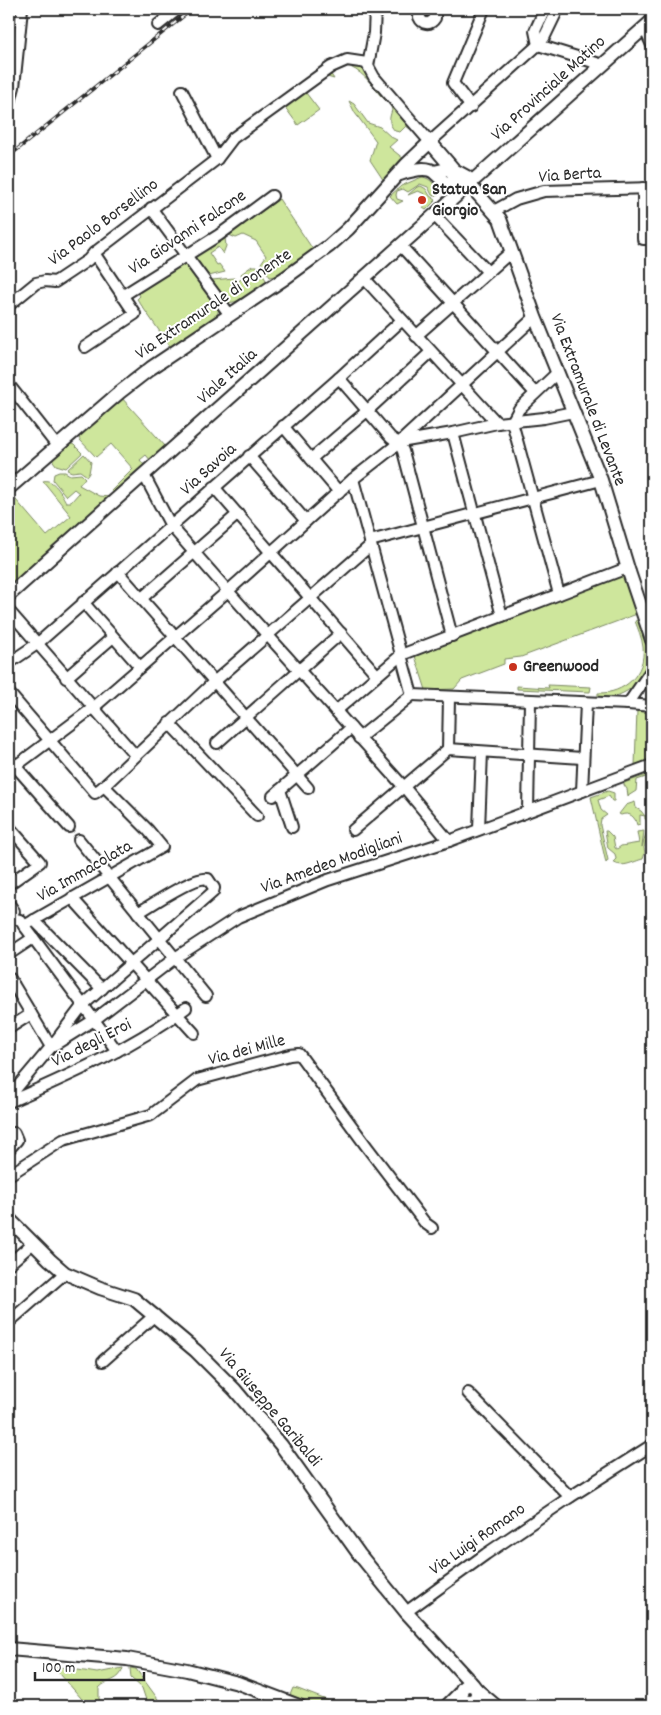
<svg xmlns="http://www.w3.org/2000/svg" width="661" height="1715" font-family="Dekko,sans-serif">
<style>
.green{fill:#cee69c;stroke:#7c8864}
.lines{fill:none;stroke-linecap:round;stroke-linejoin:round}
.minor-casing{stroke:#2b2b2b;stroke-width:14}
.major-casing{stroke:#2b2b2b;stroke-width:16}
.minor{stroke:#fff;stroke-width:10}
.major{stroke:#fff;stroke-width:12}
.rail-casing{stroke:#2b2b2b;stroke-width:4}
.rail{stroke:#fff;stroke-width:2;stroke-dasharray:5.5;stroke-linecap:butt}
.poi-dot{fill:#c8321e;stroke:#fff;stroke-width:2}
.labels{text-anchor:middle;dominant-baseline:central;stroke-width:4;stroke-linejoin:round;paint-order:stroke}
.street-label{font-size:18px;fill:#2b2b2b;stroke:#fff}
.poi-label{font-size:18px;font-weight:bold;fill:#2b2b2b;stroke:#fff;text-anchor:start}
</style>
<rect width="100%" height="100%" fill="#fff"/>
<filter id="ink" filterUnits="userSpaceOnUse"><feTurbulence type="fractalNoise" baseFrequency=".02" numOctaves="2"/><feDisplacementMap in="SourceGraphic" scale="10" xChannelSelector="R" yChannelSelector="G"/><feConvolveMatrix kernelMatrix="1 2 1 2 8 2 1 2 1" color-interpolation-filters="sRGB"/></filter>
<g filter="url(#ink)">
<g class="green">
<path d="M339 64H361L413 126 410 129 406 126 400 132 395 131C388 123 389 119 392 110 390 103 385 100 380 95 370 82 361 70 345 65L330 73 334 79 327 77 309 88 306 93 319 110 298 125 284 106Z"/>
<path d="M349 101 354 104 368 123 380 127 391 137 397 140 389 147 404 159 384 181 370 160 376 141 355 113Z"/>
<path d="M422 177C431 178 437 186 438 195L435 196 432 195 428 187 420 184 408 192 403 189 397 191 396 195 397 199 403 201 397 204 390 196 401 186Z"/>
<path d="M421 186 426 189 430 196 436 200 426 210 423 208 428 201 425 194 418 191 408 195 417 187Z"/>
<path d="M279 199 314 251 279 275 270 277 261 263 266 256 256 241 243 235 236 238 229 235Z"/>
<path d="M225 238 226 246 223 254 218 247 209 253 217 265 219 264 225 272 209 276 195 257Z"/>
<path d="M185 263 219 308 217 316 172 349 137 299 140 296 138 293Z"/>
<path d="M252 266H257L266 280C262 288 237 305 228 302L212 280 234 278 237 282 243 278 241 274Z"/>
<path d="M121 397 166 447 151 461 146 455 140 460 145 466 114 494 111 491 133 469 111 444 96 457 80 440 78 433Z"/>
<path d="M68 442 74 445 82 453 66 468 56 465 51 458Z"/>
<path d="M84 454 91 462 89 473 87 476 80 471 72 472 67 470Z"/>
<path d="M59 472H65L70 475 81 474 85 478 79 485 99 496 110 497 9 587V494L10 493 47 536 71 516 43 481C54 478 62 495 66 502H71L79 493 74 489 66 496 53 480 54 474Z"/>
<path d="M623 575 637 614 521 657 504 659V664L462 680 454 689 426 690 415 656Z"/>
<path d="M640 619C643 628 648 638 649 648 652 678 626 699 598 699V693C624 694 646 674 643 647 642 638 638 629 635 621Z"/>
<path d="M548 685 591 687 590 692 517 689V686L549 688Z"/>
<path d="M637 710 652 712V759L635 765Z"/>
<path d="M652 773V775L637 780 636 791 628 796 627 789 624 785V783Z"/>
<path d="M608 791 614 793V801H612L609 796 598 800 601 810 607 815 601 819 600 825 608 860 606 863 591 797Z"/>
<path d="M635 802 636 808 641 811 645 816 640 815V824L637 825C635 816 629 812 621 815L619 814 626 805Z"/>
<path d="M652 814V838L646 841 644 848 645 853 643 859C634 861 622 869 613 862L616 859 615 854 608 848 605 831H607L613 837 615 848 617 849 621 846 639 843 637 832 644 831 642 847 650 820 645 819V816Z"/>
<path d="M53 1666 97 1673 123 1668C120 1682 107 1679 99 1688V1699L105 1706H88Z"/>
<path d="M130 1668 136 1669 163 1706H152L147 1703 142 1688 131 1678Z"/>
<path d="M293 1688 298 1689 342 1706H320L290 1695Z"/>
</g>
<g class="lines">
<defs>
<g id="minor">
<path d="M375 9 374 33 368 66 374 77 430 142 538 45 544 38 558 9"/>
<path d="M423 9 419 17C422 24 430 26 435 18V12L432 9"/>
<path d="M545 9 535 31 538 45 603 65"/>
<path d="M158 25 178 9"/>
<path d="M652 29 647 34 652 45"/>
<path d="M182 91 217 159 233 138 331 67 347 60 367 63"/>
<path d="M9 106 14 87 22 9"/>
<path d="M471 107 453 83 484 9"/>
<path d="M643 188V239H652"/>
<path d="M151 208 230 315"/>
<path d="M494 211 516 199 544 191 652 188"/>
<path d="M434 215 488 272"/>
<path d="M400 245 535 393"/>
<path d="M364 278 497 423"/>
<path d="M122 296 219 235 272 196"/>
<path d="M9 305 36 283 45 281 55 282 88 260 94 253 217 159"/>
<path d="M416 336 512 251"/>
<path d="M85 347 135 314 94 253"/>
<path d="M557 373 519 409 512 422 559 594"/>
<path d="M339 378 391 438 399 443 403 451 452 636"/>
<path d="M9 385 57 446"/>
<path d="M283 426 339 492"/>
<path d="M453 433 502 616"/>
<path d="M400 442 453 433 497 423 544 418 573 412"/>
<path d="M249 456 306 521"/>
<path d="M311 459 367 411 431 352"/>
<path d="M144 475 171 526 228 591 404 787 449 841"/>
<path d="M353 479 412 695"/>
<path d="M214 487 377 675"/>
<path d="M370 541 601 480"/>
<path d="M118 572 308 788"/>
<path d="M142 598 238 514"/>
<path d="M83 602 140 667"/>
<path d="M9 611 135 755"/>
<path d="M9 663 37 644 339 378 402 320"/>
<path d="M66 678 113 637"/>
<path d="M9 693 95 793 104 786 148 830 162 847 24 926"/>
<path d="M412 695 628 704 652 706"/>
<path d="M628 704 652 669"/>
<path d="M336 711 401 655 627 568"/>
<path d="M169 723 257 816"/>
<path d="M359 738 412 695"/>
<path d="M217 743 341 633"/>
<path d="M448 749 449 698"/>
<path d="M9 759 69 827"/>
<path d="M9 771 93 708 228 591 353 479 399 443 535 317"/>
<path d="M104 786 214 682 371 545"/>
<path d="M280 790 292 827"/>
<path d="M582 791 586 703"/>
<path d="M273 796 351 728"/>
<path d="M528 811 530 701"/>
<path d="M9 827 40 862 9 884"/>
<path d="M479 829 482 752"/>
<path d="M353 830 448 749 582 758"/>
<path d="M79 840 206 996"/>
<path d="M72 898 194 1033"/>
<path d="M9 904 14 911"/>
<path d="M9 917 20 920 83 1005 51 1047 9 1097"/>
<path d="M34 920 102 989"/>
<path d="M9 954 33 938"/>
<path d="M9 977 51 1047 94 1020 175 958 238 917 328 880 449 841 652 765"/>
<path d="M9 1028 31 1014"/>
<path d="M117 1051 83 1005 213 892 214 888 208 879C196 875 151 905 138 913"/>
<path d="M9 1102C70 1075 132 1048 186 1008"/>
<path d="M9 1134 14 1133 17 1140 9 1149"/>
<path d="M9 1175 63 1140 151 1115 197 1080 290 1055 299 1054 367 1147 425 1223 432 1228"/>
<path d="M9 1264 33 1243"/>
<path d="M9 1322 65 1273"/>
<path d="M103 1361 155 1315"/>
<path d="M468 1393 570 1497"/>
<path d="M406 1612 486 1554 570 1497 652 1445"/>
</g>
<g id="major">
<path d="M400 174C409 171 427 165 435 173 446 182 443 187 461 190 459 180 451 175 450 166L447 169 434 172"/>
<path d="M9 488 120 392 151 368 285 278 329 246 348 229 407 164 430 142 454 170 467 177 469 184 500 219 535 317 601 480 629 572 652 640"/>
<path d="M9 595C223 403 438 212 652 21"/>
<path d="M9 1219 50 1260 65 1273 100 1288 134 1299 196 1351 235 1390 281 1445 359 1554 406 1612 473 1685"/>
<path d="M9 1649 127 1659 187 1670 238 1683 299 1706"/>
<circle cx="469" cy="1693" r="8"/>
<path d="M477 1690 496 1706"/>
<path d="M447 1706 461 1692"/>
</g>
</defs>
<use href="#minor" class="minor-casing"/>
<use href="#major" class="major-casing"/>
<use href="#minor" class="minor"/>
<use href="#major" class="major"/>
<defs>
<path id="rail" d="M9 156 192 9"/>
</defs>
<use href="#rail" class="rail-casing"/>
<use href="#rail" class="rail"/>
</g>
</g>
<g class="poi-dot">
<circle cx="422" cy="200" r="5"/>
<circle cx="513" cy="667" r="5"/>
</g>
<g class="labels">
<g class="street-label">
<text transform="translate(549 89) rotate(-42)">Via Provinciale Matino</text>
<text transform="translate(570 176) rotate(-4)">Via Berta</text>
<text transform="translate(104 223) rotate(-37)">Via Paolo Borsellino</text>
<text transform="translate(188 233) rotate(-34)">Via Giovanni Falcone</text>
<text transform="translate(214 305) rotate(-34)">Via Extramurale di Ponente</text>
<text transform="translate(228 377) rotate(-42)">Viale Italia</text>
<text transform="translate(587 400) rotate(69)">Via Extramurale di Levante</text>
<text transform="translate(209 470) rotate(-42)">Via Savoia</text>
<text transform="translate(332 864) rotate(-20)">Via Amedeo Modigliani</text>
<text transform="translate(85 872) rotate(-30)">Via Immacolata</text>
<text transform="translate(92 1044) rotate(-27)">Via degli Eroi</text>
<text transform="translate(247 1051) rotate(-15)">Via dei Mille</text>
<text transform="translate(269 1408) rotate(50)">Via Giuseppe Garibaldi</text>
<text transform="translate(478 1540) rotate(-35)">Via Luigi Romano</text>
</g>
<g class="poi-label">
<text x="432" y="190">Statua San<tspan x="432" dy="21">Giorgio</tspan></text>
<text x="523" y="667">Greenwood</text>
</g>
</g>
<rect width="661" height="1715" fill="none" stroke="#fff" stroke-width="30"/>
<rect x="15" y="15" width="631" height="1685" fill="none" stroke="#2b2b2b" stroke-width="2" filter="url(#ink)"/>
<path d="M35 1672v8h109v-8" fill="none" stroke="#2b2b2b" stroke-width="2.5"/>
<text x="42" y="1672" font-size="15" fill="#2b2b2b" stroke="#ffffff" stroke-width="4" paint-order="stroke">100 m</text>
</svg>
